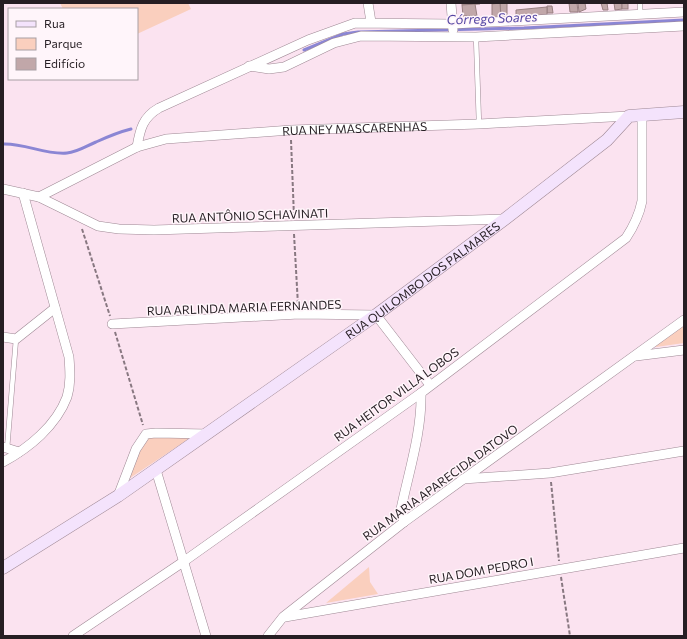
<svg xmlns="http://www.w3.org/2000/svg" width="687" height="639" font-family="Commissioner,sans-serif">
<style>
.green{fill:#facfbe}
.lines{fill:none;stroke-linecap:round;stroke-linejoin:round}
.stream{stroke:#8b86d4;stroke-width:3}
.building{fill:#c1a7a9;stroke:#987f81}
.lane-casing{stroke:#9e8894;stroke-width:5.5}
.street-casing{stroke:#9e8894;stroke-width:10}
.secondary-casing{stroke:#9e8894;stroke-width:13}
.path{stroke:#887881;stroke-width:2;stroke-dasharray:4 2;stroke-linecap:butt}
.lane{stroke:#fff;stroke-width:4.5}
.street{stroke:#fff;stroke-width:9}
.secondary{stroke:#f4e3fc;stroke-width:12}
.labels{text-anchor:middle;dominant-baseline:central;stroke-width:3;stroke-linejoin:round;paint-order:stroke}
.street-label{font-size:12px;fill:#261e23;stroke:#fff5fa}
.water-label{font-size:13px;font-style:italic;fill:#5446a3;stroke:#fff5fa}
</style>
<rect width="100%" height="100%" fill="#fbe3f0"/>
<g class="green">
<path d="M60 3H188L191 9 137 34V9H63Z"/>
<path d="M684 325V343L656 347 655 345Z"/>
<path d="M193 436 127 480 144 441 148 437Z"/>
<path d="M369 567 370 582 378 594 326 603Z"/>
</g>
<g class="lines">
<g class="stream">
<path d="M304 50 343 34 358 32 524 28 684 20"/>
<path d="M3 144C25 143 45 155 67 153 78 152 86 146 96 142 107 137 119 132 131 129"/>
</g>
</g>
<g class="building">
<path d="M462 3H480V4L462 5Z"/>
<path d="M500 3H507V16H501Z"/>
<path d="M500 3 501 18H492V4Z"/>
<path d="M569 3H577L578 12H570Z"/>
<path d="M578 3H585L586 9 579 12Z"/>
<path d="M601 3H607L608 10H603Z"/>
<path d="M614 3H622V9L615 10Z"/>
<rect x="622" y="3" width="6" height="6"/>
<path d="M475 4 477 16H463L462 5Z"/>
<path d="M547 6H552L553 13H547Z"/>
<path d="M547 7V15L516 17V10Z"/>
</g>
<g class="lines">
<defs>
<g id="lane">
<path d="M640 3V14"/>
<path d="M476 37 479 124"/>
<path d="M7 449 16 339"/>
</g>
<g id="street">
<path d="M368 3 371 22"/>
<path d="M451 3 453 30"/>
<path d="M249 66 269 69 284 67 334 43 361 36 476 37 684 26"/>
<path d="M137 147C140 129 143 117 159 108L308 40 355 23 453 24 684 12"/>
<path d="M3 189 39 197 98 226 119 229 154 230 505 219"/>
<path id="s1" d="M39 197 137 147 166 139 291 130 479 124 629 116"/>
<path d="M112 324 299 314 376 315 430 385"/>
<path d="M3 337 16 339 55 308"/>
<path d="M636 356 684 350"/>
<path d="M3 447 19 452"/>
<path d="M3 462C29 448 56 426 67 397 71 384 70 371 69 357L23 193"/>
<path d="M156 470 206 636"/>
<path d="M463 479 550 473 684 451"/>
<path d="M118 496 136 449 146 434 156 433 208 434"/>
<path d="M404 522 401 509C409 471 422 431 421 393"/>
<path d="M285 617 684 548"/>
<path d="M73 636 183 562 421 393 626 238C634 226 639 216 642 201V115"/>
<path d="M268 636 283 617 404 522 684 320"/>
</g>
<g id="secondary">
<path id="s2" d="M3 568 118 496 376 315 505 219 607 140 629 116 684 112"/>
</g>
</defs>
<use href="#lane" class="lane-casing"/>
<use href="#street" class="street-casing"/>
<use href="#secondary" class="secondary-casing"/>
<g class="path">
<path d="M291 140 294 217"/>
<path d="M82 229 110 316"/>
<path d="M294 234 298 305"/>
<path d="M115 332 143 425"/>
<path d="M551 482 559 561"/>
<path d="M561 577 570 636"/>
</g>
<use href="#lane" class="lane"/>
<use href="#street" class="street"/>
<use href="#secondary" class="secondary"/>
</g>
<g class="labels">
<g class="street-label">
<text stroke="none"><textPath href="#s1" startOffset="329">RUA NEY MASCARENHAS</textPath></text>
<text transform="translate(250 215) rotate(-2)">RUA ANTÔNIO SCHAVINATI</text>
<text stroke="none"><textPath href="#s2" startOffset="509">RUA QUILOMBO DOS PALMARES</textPath></text>
<text transform="translate(244 307) rotate(-2)">RUA ARLINDA MARIA FERNANDES</text>
<text transform="translate(396 394) rotate(-36)">RUA HEITOR VILLA LOBOS</text>
<text transform="translate(440 482) rotate(-36)">RUA MARIA APARECIDA DATOVO</text>
<text transform="translate(481 570) rotate(-10)">RUA DOM PEDRO I</text>
</g>
<g class="water-label">
<text transform="translate(492 18) rotate(-2)">Córrego Soares</text>
</g>
</g>
<rect width="687" height="639" fill="none" stroke="#261e23" stroke-width="8"/>
<rect x="8" y="8" width="130" height="72" fill="#fff5fa" stroke="#a89fa4"/>
<rect x="16" y="21" width="20" height="6" fill="#f4e3fc" stroke="#a89fa4"/>
<text x="44" y="28" font-size="12" fill="#261e23">Rua</text>
<rect x="16" y="38" width="20" height="12" fill="#facfbe" stroke="#a89fa4"/>
<text x="44" y="48" font-size="12" fill="#261e23">Parque</text>
<rect x="16" y="58" width="20" height="12" fill="#c1a7a9" stroke="#a89fa4"/>
<text x="44" y="68" font-size="12" fill="#261e23">Edifício</text>
</svg>
